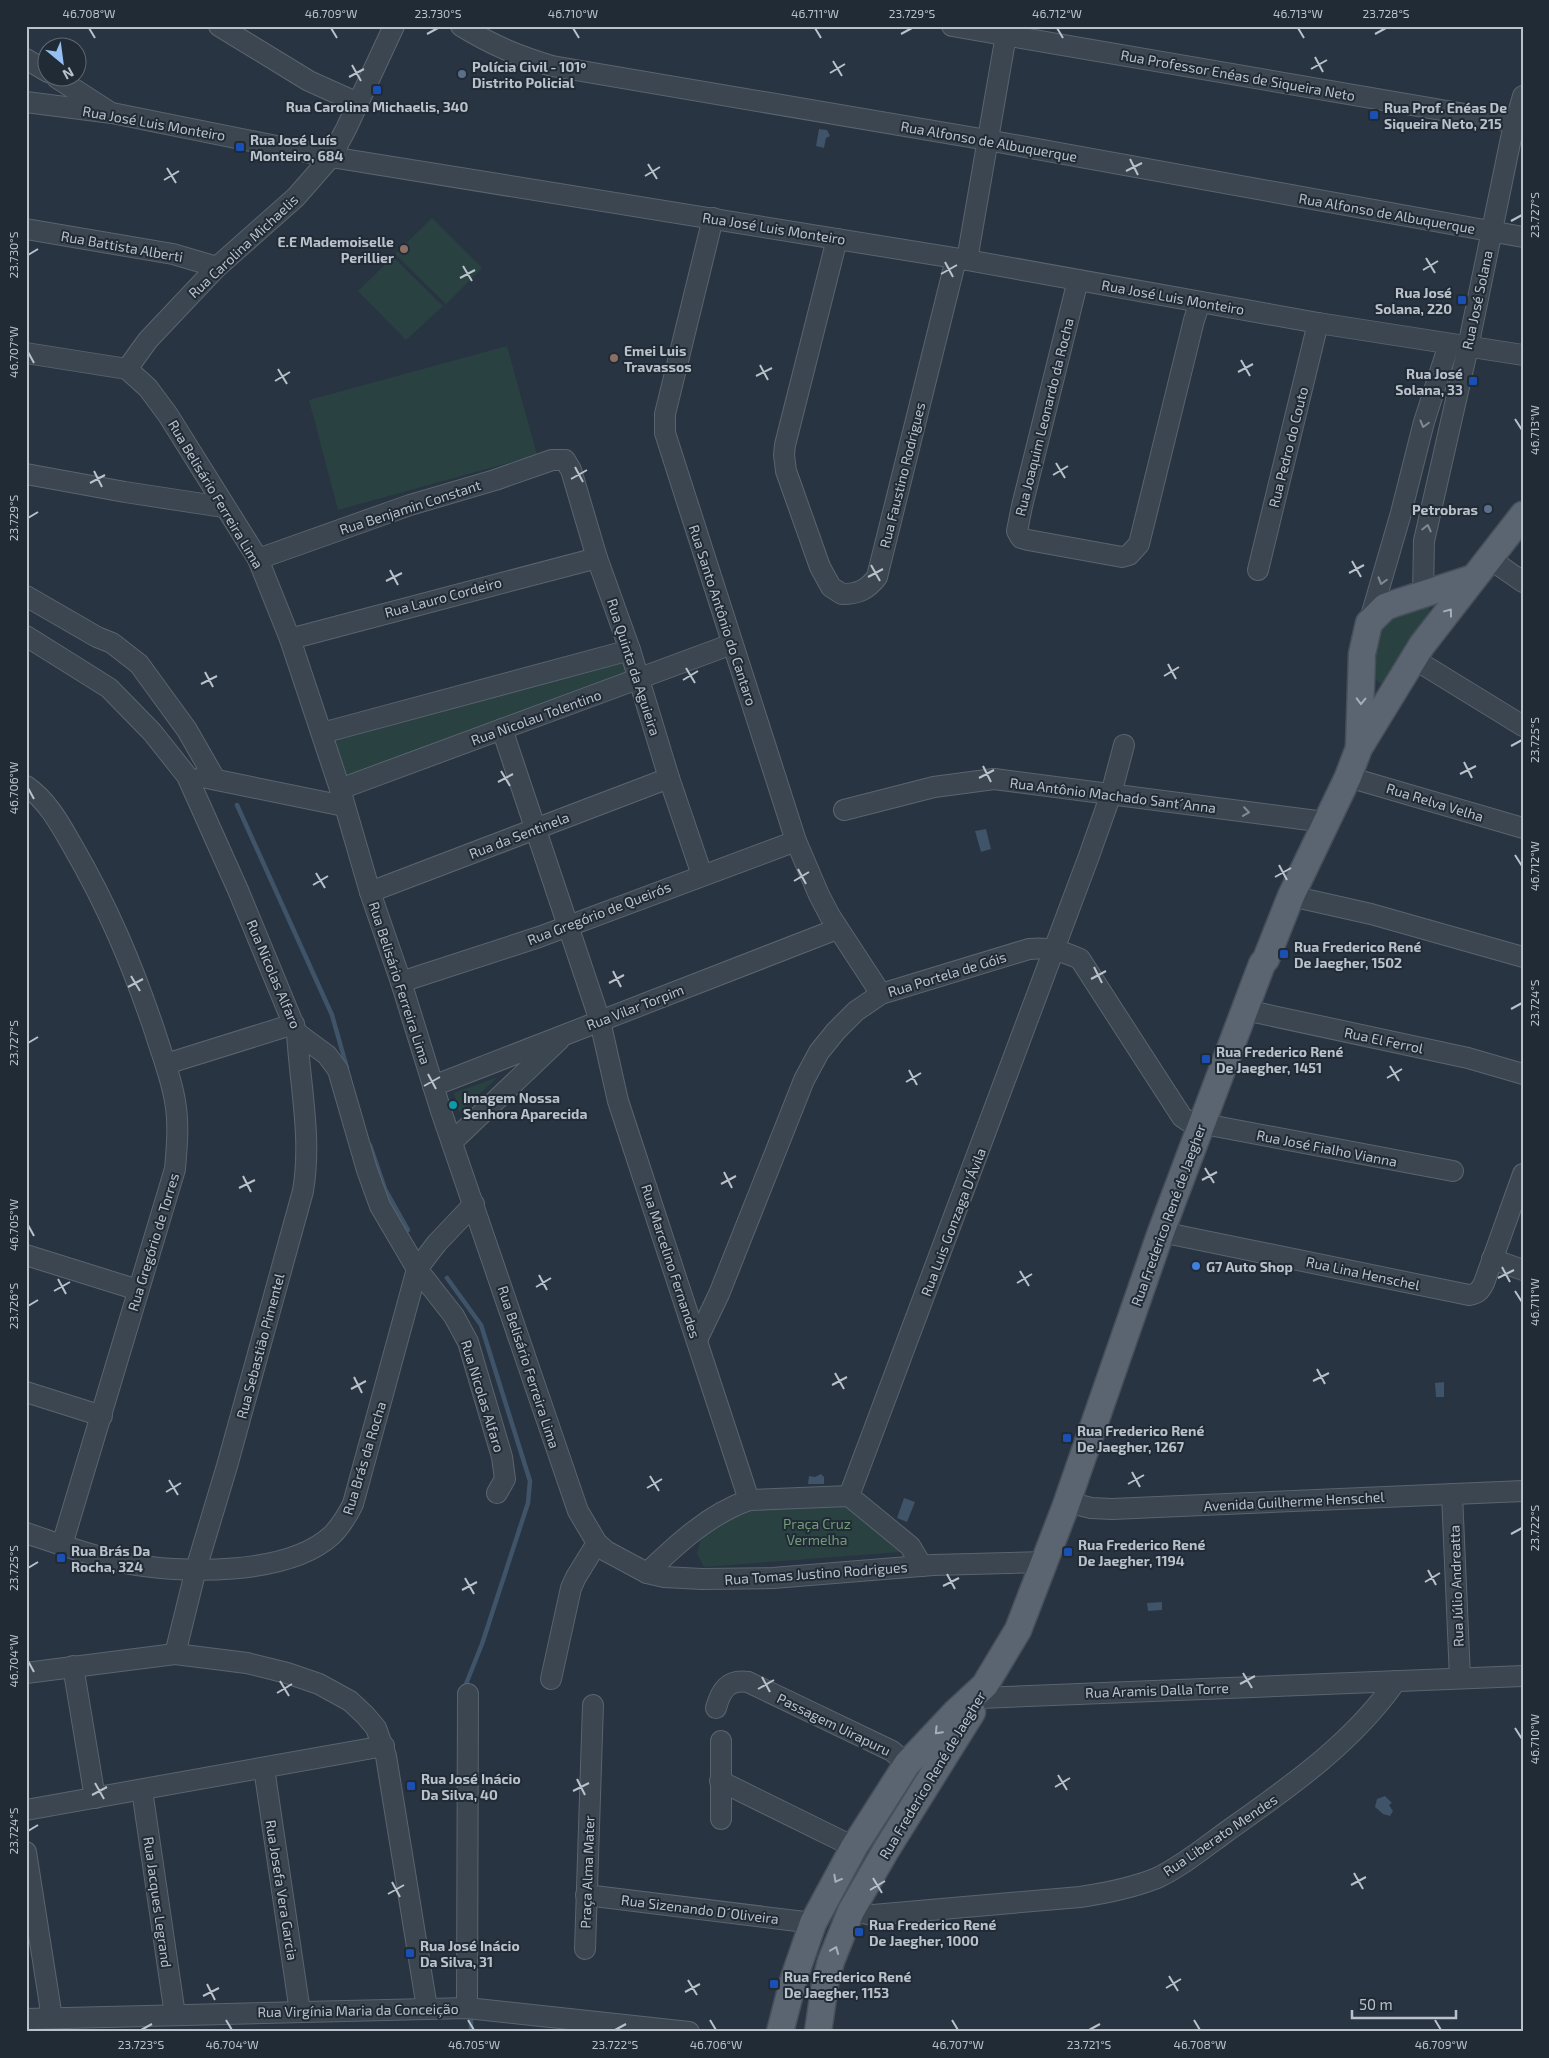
<svg xmlns="http://www.w3.org/2000/svg" width="1549" height="2058" font-family="'Exo 2',sans-serif">
<style>
.green{fill:#2a4142}
.water{fill:#3f5369}
.lines{fill:none;stroke-linecap:round;stroke-linejoin:round}
.stream{stroke:#3f5369;stroke-width:4.5}
.minor-casing{stroke:#5a646e;stroke-width:22}
.major-casing{stroke:#464f5a;stroke-width:29}
.minor{stroke:#3c4651;stroke-width:20}
.major{stroke:#5a6571;stroke-width:26}
.oneway{stroke:#818a94}
.oneway2{stroke:#a6afb9}
.ticks{fill:none;stroke:#b9c1cb;stroke-width:2}
.service-dot{fill:#5c6f8a;stroke:#212b36;stroke-width:2}
.transit-dot{fill:#1a4fb4;stroke:#212b36;stroke-width:2}
.education-dot{fill:#8d6e63;stroke:#212b36;stroke-width:2}
.culture-dot{fill:#0f9aa8;stroke:#212b36;stroke-width:2}
.shop-dot{fill:#3f7fe0;stroke:#212b36;stroke-width:2}
.labels{text-anchor:middle;dominant-baseline:central;stroke-width:4;stroke-linejoin:round;paint-order:stroke}
.poi-label{font-size:14px;font-weight:bold;fill:#b9c1cb;stroke:#212b36;text-anchor:start}
.street-label{font-size:14px;fill:#b9c1cb;stroke:#212b36}
.park-label{font-size:14px;fill:#729b78;stroke:#212b36}
.neatline{fill:none;stroke:#b9c1cb;stroke-width:2}
.ticks-label{font-size:12px;text-anchor:middle;fill:#b9c1cb}
</style>
<rect width="100%" height="100%" fill="#283441"/>
<g class="green">
<path d="M432 218 482 268 446 304 395 254Z"/>
<path d="M393 257 443 306 406 340 358 291Z"/>
<path d="M507 346 537 455 338 510 309 400Z"/>
<path d="M1426 593 1431 615 1383 685 1371 677 1370 623Z"/>
<path d="M620 657 627 675 346 778 331 736Z"/>
<path d="M498 1077 459 1112 454 1093Z"/>
<path d="M841 1504 854 1510 901 1552 704 1567 697 1553 701 1538 738 1513 752 1508Z"/>
</g>
<g class="water">
<path d="M819 129 827 130 830 136 826 138 824 148 816 146Z"/>
<path d="M986 829 991 849 981 852 975 831Z"/>
<path d="M1444 1382V1397H1436L1435 1383Z"/>
<path d="M821 1474 824 1477V1484H808L809 1476 815 1477Z"/>
<path d="M904 1498 915 1502 907 1522 897 1518Z"/>
<path d="M1162 1602V1610L1148 1611 1147 1603Z"/>
<path d="M1385 1796 1392 1803 1389 1805 1393 1811 1390 1816 1383 1814 1375 1807 1377 1799Z"/>
</g>
<g class="lines">
<g class="stream">
<path d="M237 805 332 1015 347 1068"/>
<path d="M370 1145 385 1189 408 1230"/>
<path d="M447 1278 481 1325 530 1481 528 1503 482 1644 464 1689"/>
<path d="M471 2014V2032"/>
</g>
<defs>
<g id="minor">
<path d="M219 26 309 81 358 103"/>
<path d="M461 26C492 45 518 56 552 66L987 140 1523 237"/>
<path d="M952 26 1523 124"/>
<path d="M26 59 48 72"/>
<path d="M57 78 108 111"/>
<path d="M26 102 112 113 331 157 967 260 1318 323 1523 355"/>
<path d="M713 218 665 414V433L796 841 819 895 830 916 881 994"/>
<path d="M26 229 173 254 217 267"/>
<path d="M837 239 785 445 784 455 786 471 820 567 831 587 842 594C858 594 867 590 877 577L956 259"/>
<path d="M967 260 1006 35"/>
<path d="M1078 280 1022 506 1017 531 1021 538 1028 540 1122 557 1129 555 1139 544 1194 320 1200 302"/>
<path d="M26 353 127 369"/>
<path d="M127 369 148 388 168 415 258 559 290 639 340 789 370 892 401 982 441 1111 578 1511 597 1543 606 1551 647 1573 664 1577 702 1579 773 1578 933 1565 1045 1562"/>
<path d="M127 369 148 340 217 267 296 197 331 157 346 129 394 26"/>
<path d="M26 474 125 492 223 507"/>
<path d="M258 559 410 505 495 480 552 460H565L571 470 597 558 630 650 669 778 702 875"/>
<path d="M1490 559 1523 582"/>
<path d="M1258 570 1318 323"/>
<path d="M1423 594 1424 541 1468 347 1511 138 1523 96"/>
<path d="M26 596 97 637 112 643 139 664 187 730 215 779"/>
<path d="M1369 623 1401 513 1424 422 1449 344"/>
<path d="M26 636 109 688 152 732 187 776 238 890 297 1033 327 1055 338 1070 367 1170 380 1206 417 1269 454 1316 468 1342 502 1457 505 1479 497 1493"/>
<path d="M290 639 597 558"/>
<path d="M1414 659 1523 726"/>
<path d="M502 729 600 1021 618 1101 749 1500"/>
<path d="M322 733 630 650"/>
<path d="M202 777 344 806"/>
<path d="M1348 777 1523 828"/>
<path d="M26 786C47 800 60 824 72 845 108 907 132 964 155 1032 162 1055 171 1077 175 1101 179 1123 177 1146 175 1169L62 1545"/>
<path d="M340 789 732 644"/>
<path d="M844 810 934 787 994 779 1325 822"/>
<path d="M370 892 669 778"/>
<path d="M1291 896 1371 914 1523 957"/>
<path d="M401 982 539 937 796 841"/>
<path d="M1245 1010 1468 1058 1523 1074"/>
<path d="M166 1064 294 1024"/>
<path d="M433 1086 837 929"/>
<path d="M452 1142 559 1040"/>
<path d="M1161 1232 1469 1295C1477 1294 1480 1291 1484 1283L1523 1174"/>
<path d="M26 1255 138 1290"/>
<path d="M1492 1259 1523 1270"/>
<path d="M697 1340 719 1294 804 1080 819 1052 836 1031 856 1011 881 994 1029 949C1049 947 1062 951 1080 959L1182 1117 1188 1121 1453 1171"/>
<path d="M26 1392 102 1416"/>
<path d="M1452 1494 1460 1678"/>
<path d="M849 1496 1089 856 1111 794 1124 745"/>
<path d="M1067 1502 1091 1508 1112 1509 1523 1491"/>
<path d="M26 1533C59 1544 91 1556 125 1563 180 1574 288 1576 332 1535 341 1526 347 1516 353 1504L417 1269 437 1243 474 1204"/>
<path d="M647 1573C677 1544 709 1514 749 1500L849 1496 910 1546 922 1566"/>
<path d="M175 1654 196 1569 227 1466 303 1191C312 1138 300 1086 297 1033"/>
<path d="M73 1666 95 1798"/>
<path d="M26 1673 175 1654 247 1663 287 1673 319 1684 350 1701 365 1715 376 1728 386 1756 427 2008"/>
<path d="M551 1679 571 1588 576 1577 597 1543"/>
<path d="M971 1697 980 1698 1523 1676"/>
<path d="M716 1708C721 1690 728 1679 748 1682L892 1751 907 1764"/>
<path d="M721 1741V1819"/>
<path d="M264 1768 300 2012"/>
<path d="M720 1781 854 1847"/>
<path d="M142 1790 175 2015"/>
<path d="M26 1810 384 1746"/>
<path d="M26 1852 52 2018"/>
<path d="M586 1895 813 1923"/>
<path d="M851 1911 873 1915 1080 1897C1107 1893 1132 1888 1157 1878 1182 1866 1204 1848 1226 1832 1288 1788 1352 1744 1396 1681"/>
<path d="M585 1949 593 1705"/>
<path d="M467 2008 468 1694"/>
<path d="M26 2019 467 2008 689 2032"/>
</g>
<g id="major">
<path d="M1359 747 1362 654 1369 623 1385 607 1393 604 1473 578"/>
<path d="M780 2032 794 1978 813 1923 854 1847 907 1764 956 1712 985 1685 1018 1630 1065 1508 1161 1232 1262 964 1266 959 1291 896 1348 777 1359 748 1422 645 1523 515"/>
<path d="M818 2032 825 1984 831 1961 851 1911 886 1850 972 1712"/>
</g>
</defs>
<use href="#minor" class="minor-casing"/>
<use href="#major" class="major-casing"/>
<use href="#minor" class="minor"/>
<use href="#major" class="major"/>
</g>
<defs><path id="oneway-chevron" d="M-2-3.5L2.5 0L-2 3.5" fill="none" stroke-width="1.6" stroke-linecap="round" stroke-linejoin="round" transform="scale(1.25)"/></defs>
<g class="oneway">
<use href="#oneway-chevron" transform="translate(1424 424) rotate(105)"/>
<use href="#oneway-chevron" transform="translate(1427 528) rotate(-77)"/>
<use href="#oneway-chevron" transform="translate(1382 581) rotate(106)"/>
<use href="#oneway-chevron" transform="translate(1246 812) rotate(8)"/>
</g>
<g class="oneway2">
<use href="#oneway-chevron" transform="translate(1449 612) rotate(-53)"/>
<use href="#oneway-chevron" transform="translate(1361 701) rotate(91)"/>
<use href="#oneway-chevron" transform="translate(938 1731) rotate(134)"/>
<use href="#oneway-chevron" transform="translate(837 1879) rotate(119)"/>
<use href="#oneway-chevron" transform="translate(835 1950) rotate(-68)"/>
</g>
<path class="ticks" d="M89 28 95 38M331 28 337 38M573 28 579 38M815 28 821 38M1057 28 1063 38M1298 28 1304 38M427 34 438 28M901 34 912 28M1375 34 1386 28M1315 57 1323 72M833 61 842 76M352 65 361 81M1311 69 1327 60M830 73 845 64M349 77 364 69M1130 159 1138 175M648 164 657 179M167 168 176 183M1126 171 1142 163M645 176 660 167M164 180 179 171M1511 221 1522 215M28 255 38 249M1426 258 1435 273M945 262 953 277M463 266 472 281M1423 270 1438 261M941 274 957 265M460 278 475 270M28 352 34 363M1241 360 1250 376M760 365 768 380M278 369 287 384M1238 372 1253 364M756 376 772 368M275 381 290 372M1515 419 1522 430M1056 463 1065 478M575 467 583 482M94 471 102 487M1053 475 1068 466M571 479 587 470M90 483 105 475M28 518 38 512M1352 561 1361 577M871 565 880 581M390 570 398 585M1349 573 1364 565M868 577 883 569M386 581 402 573M1168 664 1176 679M686 668 695 683M205 672 213 687M1164 676 1179 667M683 680 698 671M201 684 217 676M1511 746 1522 740M1464 762 1472 778M983 766 991 782M501 771 510 786M1460 774 1476 766M979 778 994 770M498 782 513 774M28 788 34 799M1515 855 1522 866M1279 865 1287 880M798 869 806 884M316 873 325 888M1275 877 1291 868M794 881 809 872M313 885 328 876M1094 967 1102 983M613 971 621 987M131 976 140 991M1091 979 1106 971M609 983 624 975M128 987 143 979M1511 1009 1522 1003M28 1043 38 1037M1390 1066 1399 1081M909 1070 917 1085M428 1074 436 1089M1387 1078 1402 1069M906 1082 921 1073M424 1086 440 1077M1205 1168 1214 1183M724 1172 732 1188M243 1176 251 1192M1202 1180 1217 1172M721 1184 736 1176M239 1188 255 1180M28 1225 34 1236M1502 1267 1510 1282M1020 1271 1029 1286M539 1275 547 1290M1498 1278 1514 1270M58 1279 66 1294M1017 1283 1032 1274M536 1287 551 1278M54 1291 70 1282M1515 1291 1522 1302M28 1306 38 1300M1317 1369 1325 1384M835 1373 844 1389M354 1377 362 1393M1313 1381 1329 1373M832 1385 847 1377M351 1389 366 1381M1132 1472 1140 1487M650 1476 659 1491M169 1480 178 1495M1128 1484 1144 1475M647 1488 662 1479M166 1492 181 1483M1511 1534 1522 1528M28 1568 38 1562M1428 1570 1436 1585M947 1574 955 1589M465 1578 474 1594M1425 1582 1440 1573M943 1586 959 1578M462 1590 477 1582M28 1661 34 1672M1243 1673 1252 1688M762 1677 770 1692M280 1681 289 1696M1240 1684 1255 1676M758 1689 774 1680M277 1693 292 1684M1515 1728 1522 1739M1058 1775 1067 1790M577 1779 585 1795M95 1783 104 1799M1055 1787 1070 1778M573 1791 589 1783M92 1795 107 1787M28 1831 38 1825M1354 1873 1363 1889M873 1878 882 1893M392 1882 400 1897M1351 1885 1366 1877M870 1890 885 1881M388 1894 404 1885M1169 1976 1178 1991M688 1980 697 1995M207 1984 215 2000M1166 1988 1181 1979M685 1992 700 1984M203 1996 219 1988M226 2020 232 2030M468 2020 474 2030M710 2020 716 2030M952 2020 958 2030M1194 2020 1200 2030M1435 2020 1441 2030M141 2030 152 2024M615 2030 626 2024M1089 2030 1100 2024"/>
<g class="service-dot">
<circle cx="462" cy="74" r="5"/>
<circle cx="1488" cy="509" r="5"/>
</g>
<g class="transit-dot">
<rect x="372" y="85" width="10" height="10" rx="2.5"/>
<rect x="1369" y="110" width="10" height="10" rx="2.5"/>
<rect x="235" y="142" width="10" height="10" rx="2.5"/>
<rect x="1457" y="295" width="10" height="10" rx="2.5"/>
<rect x="1468" y="376" width="10" height="10" rx="2.5"/>
<rect x="1279" y="949" width="10" height="10" rx="2.5"/>
<rect x="1201" y="1054" width="10" height="10" rx="2.5"/>
<rect x="1062" y="1433" width="10" height="10" rx="2.5"/>
<rect x="1063" y="1547" width="10" height="10" rx="2.5"/>
<rect x="56" y="1553" width="10" height="10" rx="2.5"/>
<rect x="406" y="1781" width="10" height="10" rx="2.5"/>
<rect x="854" y="1927" width="10" height="10" rx="2.5"/>
<rect x="405" y="1948" width="10" height="10" rx="2.5"/>
<rect x="769" y="1979" width="10" height="10" rx="2.5"/>
</g>
<g class="education-dot">
<circle cx="404" cy="249" r="5"/>
<circle cx="614" cy="358" r="5"/>
</g>
<circle class="culture-dot" cx="453" cy="1105" r="5"/>
<circle class="shop-dot" cx="1196" cy="1266" r="5"/>
<g class="labels">
<g class="poi-label">
<text x="472" y="66">Polícia Civil - 101º<tspan x="472" dy="16">Distrito Policial</tspan></text>
<text x="377" y="106" text-anchor="middle">Rua Carolina Michaelis, 340</text>
<text x="1384" y="107">Rua Prof. Enéas De<tspan x="1384" dy="16">Siqueira Neto, 215</tspan></text>
<text x="250" y="139">Rua José Luís<tspan x="250" dy="16">Monteiro, 684</tspan></text>
<text x="394" y="241" text-anchor="end">E.E Mademoiselle<tspan x="394" dy="16">Perillier</tspan></text>
<text x="1452" y="292" text-anchor="end">Rua José<tspan x="1452" dy="16">Solana, 220</tspan></text>
<text x="624" y="350">Emei Luis<tspan x="624" dy="16">Travassos</tspan></text>
<text x="1463" y="373" text-anchor="end">Rua José<tspan x="1463" dy="16">Solana, 33</tspan></text>
<text x="1478" y="509" text-anchor="end">Petrobras</text>
<text x="1294" y="946">Rua Frederico René<tspan x="1294" dy="16">De Jaegher, 1502</tspan></text>
<text x="1216" y="1051">Rua Frederico René<tspan x="1216" dy="16">De Jaegher, 1451</tspan></text>
<text x="463" y="1097">Imagem Nossa<tspan x="463" dy="16">Senhora Aparecida</tspan></text>
<text x="1206" y="1266">G7 Auto Shop</text>
<text x="1077" y="1430">Rua Frederico René<tspan x="1077" dy="16">De Jaegher, 1267</tspan></text>
<text x="1078" y="1544">Rua Frederico René<tspan x="1078" dy="16">De Jaegher, 1194</tspan></text>
<text x="71" y="1550">Rua Brás Da<tspan x="71" dy="16">Rocha, 324</tspan></text>
<text x="421" y="1778">Rua José Inácio<tspan x="421" dy="16">Da Silva, 40</tspan></text>
<text x="869" y="1924">Rua Frederico René<tspan x="869" dy="16">De Jaegher, 1000</tspan></text>
<text x="420" y="1945">Rua José Inácio<tspan x="420" dy="16">Da Silva, 31</tspan></text>
<text x="784" y="1976">Rua Frederico René<tspan x="784" dy="16">De Jaegher, 1153</tspan></text>
</g>
<g class="street-label">
<text transform="translate(1238 75) rotate(10)">Rua Professor Enéas de Siqueira Neto</text>
<text transform="translate(154 123) rotate(10)">Rua José Luis Monteiro</text>
<text transform="translate(989 141) rotate(10)">Rua Alfonso de Albuquerque</text>
<text transform="translate(1387 213) rotate(10)">Rua Alfonso de Albuquerque</text>
<text transform="translate(774 228) rotate(9)">Rua José Luis Monteiro</text>
<text transform="translate(122 246) rotate(10)">Rua Battista Alberti</text>
<text transform="translate(243 246) rotate(-43)">Rua Carolina Michaelis</text>
<text transform="translate(1173 297) rotate(10)">Rua José Luis Monteiro</text>
<text transform="translate(1477 300) rotate(-78)">Rua José Solana</text>
<text transform="translate(1044 417) rotate(-76)">Rua Joaquim Leonardo da Rocha</text>
<text transform="translate(1288 447) rotate(-76)">Rua Pedro do Couto</text>
<text transform="translate(902 475) rotate(-76)">Rua Faustino Rodrigues</text>
<text transform="translate(216 494) rotate(59)">Rua Belisário Ferreira Lima</text>
<text transform="translate(410 507) rotate(-18)">Rua Benjamin Constant</text>
<text transform="translate(443 597) rotate(-15)">Rua Lauro Cordeiro</text>
<text transform="translate(723 615) rotate(72)">Rua Santo Antônio do Cantaro</text>
<text transform="translate(634 667) rotate(72)">Rua Quinta da Aguieira</text>
<text transform="translate(536 717) rotate(-20)">Rua Nicolau Tolentino</text>
<text transform="translate(1113 795) rotate(7)">Rua Antônio Machado Sant´Anna</text>
<text transform="translate(1435 802) rotate(17)">Rua Relva Velha</text>
<text transform="translate(519 835) rotate(-21)">Rua da Sentinela</text>
<text transform="translate(599 913) rotate(-21)">Rua Gregório de Queirós</text>
<text transform="translate(274 974) rotate(67)">Rua Nicolas Alfaro</text>
<text transform="translate(947 974) rotate(-17)">Rua Portela de Góis</text>
<text transform="translate(400 983) rotate(72)">Rua Belisário Ferreira Lima</text>
<text transform="translate(635 1007) rotate(-21)">Rua Vilar Torpim</text>
<text transform="translate(1384 1040) rotate(12)">Rua El Ferrol</text>
<text transform="translate(1327 1148) rotate(11)">Rua José Fialho Vianna</text>
<text transform="translate(1168 1215) rotate(-70)">Rua Frederico René de Jaegher</text>
<text transform="translate(953 1222) rotate(-69)">Rua Luis Gonzaga D'Ávila</text>
<text transform="translate(153 1242) rotate(-73)">Rua Gregório de Torres</text>
<text transform="translate(671 1261) rotate(72)">Rua Marcelino Fernandes</text>
<text transform="translate(1363 1273) rotate(12)">Rua Lina Henschel</text>
<text transform="translate(260 1346) rotate(-75)">Rua Sebastião Pimentel</text>
<text transform="translate(529 1367) rotate(72)">Rua Belisário Ferreira Lima</text>
<text transform="translate(483 1396) rotate(73)">Rua Nicolas Alfaro</text>
<text transform="translate(364 1458) rotate(-73)">Rua Brás da Rocha</text>
<text transform="translate(1294 1501) rotate(-3)">Avenida Guilherme Henschel</text>
<text transform="translate(816 1573) rotate(-4)">Rua Tomas Justino Rodrigues</text>
<text transform="translate(1456 1586) rotate(-92)">Rua Júlio Andreatta</text>
<text transform="translate(1157 1690) rotate(-2)">Rua Aramis Dalla Torre</text>
<text transform="translate(834 1724) rotate(26)">Passagem Uirapuru</text>
<text transform="translate(932 1775) rotate(-59)">Rua Frederico René de Jaegher</text>
<text transform="translate(1220 1835) rotate(-34)">Rua Liberato Mendes</text>
<text transform="translate(587 1872) rotate(-88)">Praça Alma Mater</text>
<text transform="translate(282 1890) rotate(81)">Rua Josefa Vera Garcia</text>
<text transform="translate(158 1902) rotate(82)">Rua Jacques Legrand</text>
<text transform="translate(700 1909) rotate(7)">Rua Sizenando D´Oliveira</text>
<text transform="translate(358 2010) rotate(-1)">Rua Virgínia Maria da Conceição</text>
</g>
<g class="park-label">
<text x="817" y="1523">Praça Cruz<tspan x="817" dy="16">Vermelha</tspan></text>
</g>
</g>
<rect width="1549" height="2058" fill="none" stroke="#212b36" stroke-width="55"/>
<g transform="translate(62 62) rotate(151)"><circle r="24" fill="#212b36" stroke="#5e6772"/>
<path d="M0-4L9 19L0 12L-9 19Z" fill="#96c0f3"/>
<text y="-8" font-size="14" font-weight="bold" text-anchor="middle" fill="#b9c1cb">N</text>
</g>
<path d="M1352 2010v8h104v-8" fill="none" stroke="#b9c1cb" stroke-width="2.5"/>
<text x="1359" y="2010" font-size="15" fill="#b9c1cb" stroke="#212b36" stroke-width="4" paint-order="stroke">50 m</text>
<rect x="28" y="28" width="1494" height="2002" class="neatline"/>
<g class="ticks-label">
<text x="89" y="18">46.708°W</text>
<text x="331" y="18">46.709°W</text>
<text x="438" y="18">23.730°S</text>
<text x="573" y="18">46.710°W</text>
<text x="815" y="18">46.711°W</text>
<text x="912" y="18">23.729°S</text>
<text x="1057" y="18">46.712°W</text>
<text x="1298" y="18">46.713°W</text>
<text x="1386" y="18">23.728°S</text>
<text transform="translate(1535 215) rotate(-90)" y="4">23.727°S</text>
<text transform="translate(14 255) rotate(-90)" y="4">23.730°S</text>
<text transform="translate(14 352) rotate(-90)" y="4">46.707°W</text>
<text transform="translate(1535 430) rotate(-90)" y="4">46.713°W</text>
<text transform="translate(14 518) rotate(-90)" y="4">23.729°S</text>
<text transform="translate(1535 740) rotate(-90)" y="4">23.725°S</text>
<text transform="translate(14 788) rotate(-90)" y="4">46.706°W</text>
<text transform="translate(1535 866) rotate(-90)" y="4">46.712°W</text>
<text transform="translate(1535 1003) rotate(-90)" y="4">23.724°S</text>
<text transform="translate(14 1043) rotate(-90)" y="4">23.727°S</text>
<text transform="translate(14 1225) rotate(-90)" y="4">46.705°W</text>
<text transform="translate(1535 1302) rotate(-90)" y="4">46.711°W</text>
<text transform="translate(14 1306) rotate(-90)" y="4">23.726°S</text>
<text transform="translate(1535 1528) rotate(-90)" y="4">23.722°S</text>
<text transform="translate(14 1568) rotate(-90)" y="4">23.725°S</text>
<text transform="translate(14 1661) rotate(-90)" y="4">46.704°W</text>
<text transform="translate(1535 1739) rotate(-90)" y="4">46.710°W</text>
<text transform="translate(14 1831) rotate(-90)" y="4">23.724°S</text>
<text x="141" y="2049">23.723°S</text>
<text x="232" y="2049">46.704°W</text>
<text x="474" y="2049">46.705°W</text>
<text x="615" y="2049">23.722°S</text>
<text x="716" y="2049">46.706°W</text>
<text x="958" y="2049">46.707°W</text>
<text x="1089" y="2049">23.721°S</text>
<text x="1200" y="2049">46.708°W</text>
<text x="1441" y="2049">46.709°W</text>
</g>
</svg>
